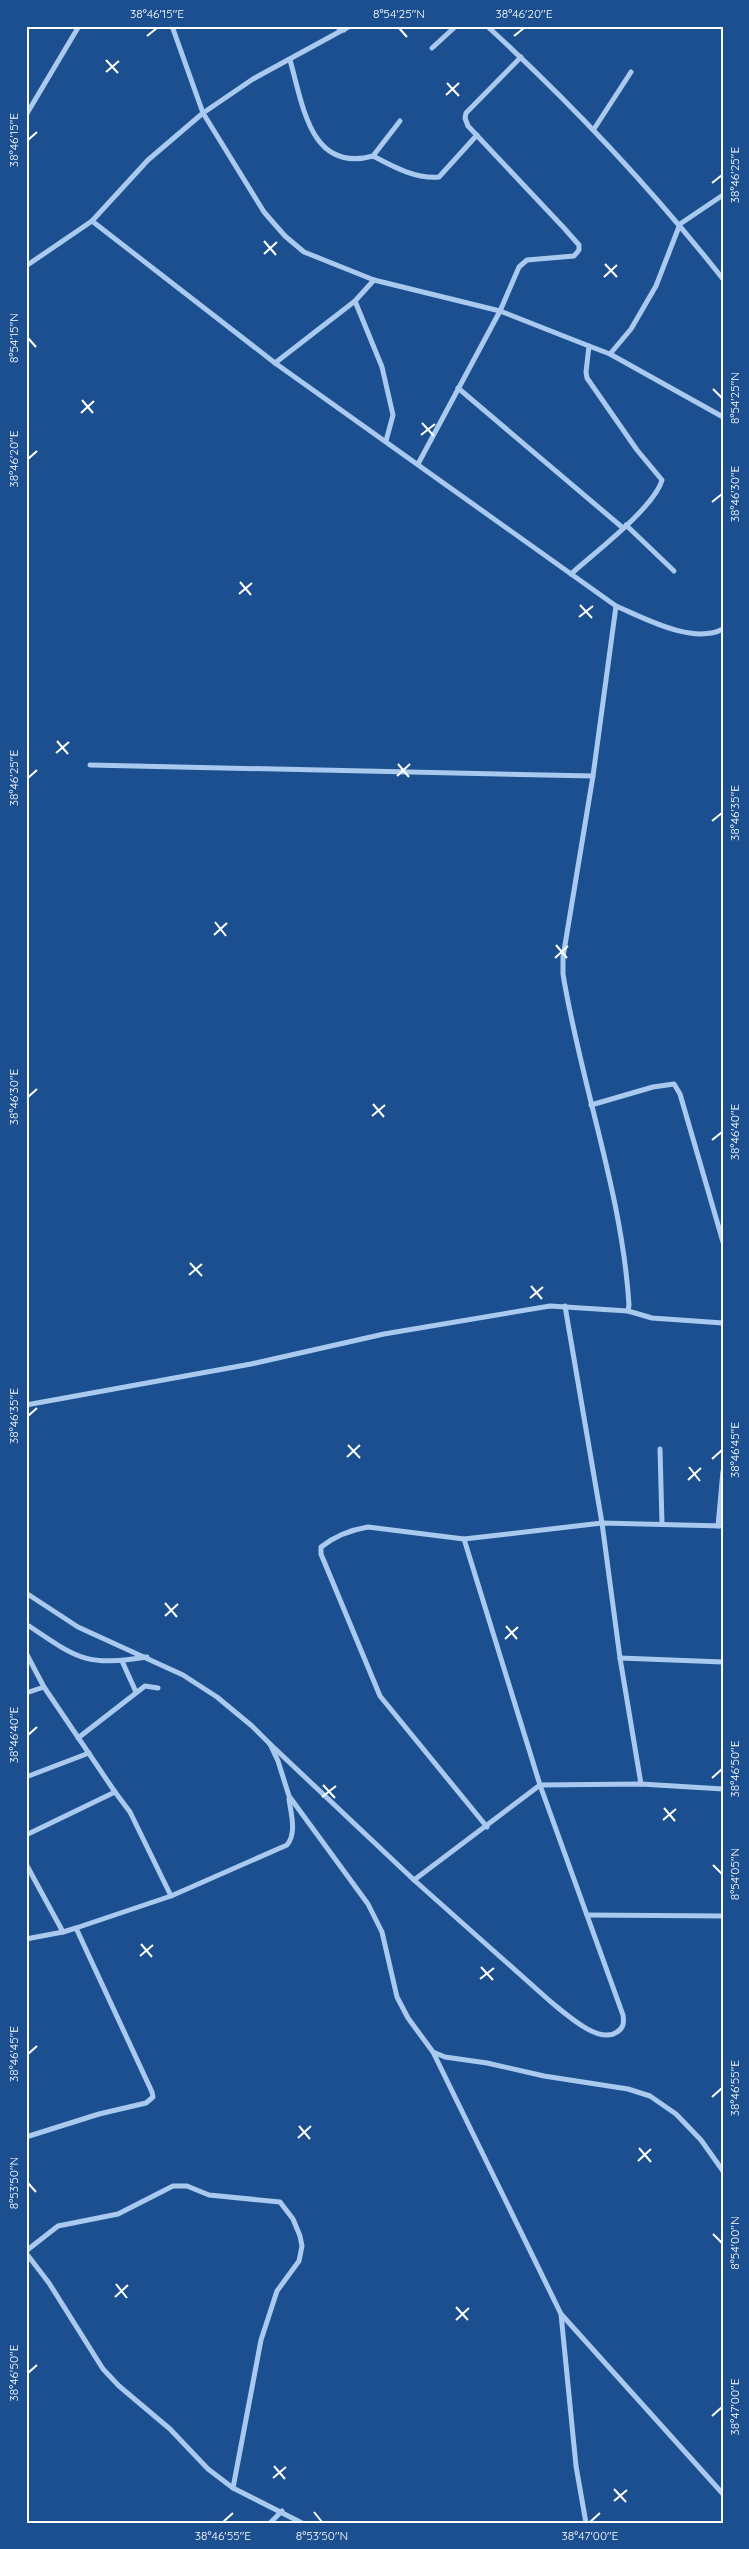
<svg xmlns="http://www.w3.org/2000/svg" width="749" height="2549" font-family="Quicksand,sans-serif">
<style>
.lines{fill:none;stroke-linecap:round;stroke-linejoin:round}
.street{stroke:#a9c9ee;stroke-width:5}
.ticks{fill:none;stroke:#fff;stroke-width:2}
.neatline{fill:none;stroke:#fff;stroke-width:2}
.ticks-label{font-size:12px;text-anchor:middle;fill:#fff}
</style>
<rect width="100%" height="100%" fill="#1b4f8f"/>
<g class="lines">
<g class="street">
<path d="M172 26 203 113 264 212 285 236 304 252 374 280 500 311 589 346 610 354 723 417"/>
<path d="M335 26 344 30"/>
<path d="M487 26C573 105 651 188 723 279"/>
<path d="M432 48 456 26"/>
<path d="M290 60C303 105 310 173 373 156 394 167 415 179 439 177L477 135"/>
<path d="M26 115 79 26"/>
<path d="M594 129 631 72"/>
<path d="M373 156 400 121"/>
<path d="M26 266 92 221 148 160 203 113 253 79 350 26"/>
<path d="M355 301 382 367 393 415 386 441"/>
<path d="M610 354 631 329 656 286 680 224 723 195"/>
<path d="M275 363 355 301 374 280"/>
<path d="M458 388 623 528"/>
<path d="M418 464 500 311 519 267 527 260 574 256 579 250V245L564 228 468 126 465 118 466 113 521 57"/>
<path d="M626 525 674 571"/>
<path d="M571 574C594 553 654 508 662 480L637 450 587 378 586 372 589 346"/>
<path d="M616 606C644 618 693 645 723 629"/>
<path d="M90 765 593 776"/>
<path d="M591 1105 653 1087 674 1084 680 1094 723 1242"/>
<path d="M565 1306 602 1523 620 1658 641 1784"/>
<path d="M628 1311 652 1318 723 1323"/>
<path d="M26 1405 251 1364 384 1334 550 1306 628 1311 629 1305C622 1192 581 1085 563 974V957L593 776 616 606 275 363 92 221"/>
<path d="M660 1449 662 1524"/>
<path d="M718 1526 723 1471"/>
<path d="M26 1593 78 1627 183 1675 217 1697 252 1726 270 1744 278 1761 289 1796 368 1904 382 1932 397 1997 408 2018 433 2052 445 2057 487 2063 544 2076 628 2089 650 2096 676 2114 701 2140 723 2171"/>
<path d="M26 1624C77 1658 84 1667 147 1657"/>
<path d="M26 1653 44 1687 115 1792 26 1835"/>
<path d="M620 1658 723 1662"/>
<path d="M122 1661 136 1692"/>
<path d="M26 1693 44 1687"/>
<path d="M78 1738 145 1686 158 1688"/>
<path d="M270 1744 414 1880 551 2002C566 2014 599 2045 617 2032 624 2028 624 2022 623 2015L540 1785 464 1539"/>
<path d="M26 1777 89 1753"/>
<path d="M115 1792 130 1812 171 1896"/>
<path d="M487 1827 380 1696 321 1554V1547C335 1536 350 1530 368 1527L464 1539 602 1523 723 1526"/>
<path d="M26 1864 63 1932 26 1939"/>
<path d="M414 1880 540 1785 641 1784 723 1789"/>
<path d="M587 1915 723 1916"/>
<path d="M63 1932 76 1928"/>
<path d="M433 2052 561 2314 723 2494"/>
<path d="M26 2137 99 2114 146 2103 153 2097 152 2092 76 1928 171 1896 287 1845C297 1833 291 1814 289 1799"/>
<path d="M26 2251 58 2226 118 2214 173 2186H187L209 2195 280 2202 293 2219 300 2236 302 2246 299 2261 277 2291 261 2340 233 2488"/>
<path d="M26 2253 49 2283 103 2369 119 2386 170 2429 208 2469 233 2488 302 2523"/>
<path d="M561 2314 576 2466 586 2523"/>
<path d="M270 2523 282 2511"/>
</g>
</g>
<path class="ticks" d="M399 28 407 37M147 36 157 28M514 36 524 28M106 60 118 73M106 72 119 61M447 83 459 96M446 95 459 83M28 140 37 132M712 183 722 175M264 241 276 255M264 254 277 242M605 264 617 277M604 277 617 265M28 338 36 347M713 389 722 398M82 400 93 413M81 413 94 401M422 423 434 436M421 435 435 424M28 459 37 451M712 502 722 494M240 582 251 595M239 594 252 583M580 605 592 618M579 617 593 606M57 741 68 754M56 753 69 742M398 764 409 777M397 776 410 764M28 778 37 770M712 821 722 813M215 922 226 936M214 935 227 923M556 945 567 958M555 958 568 946M28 1097 37 1089M373 1104 384 1117M372 1116 385 1105M712 1140 722 1132M190 1263 202 1276M189 1275 202 1264M531 1286 542 1299M530 1298 543 1287M28 1416 37 1408M348 1445 360 1458M347 1457 360 1445M712 1459 722 1450M689 1467 700 1481M688 1480 701 1468M165 1603 177 1617M165 1616 178 1604M506 1626 517 1639M505 1639 518 1627M28 1735 37 1727M712 1778 722 1769M323 1785 335 1798M322 1797 336 1786M664 1808 675 1821M663 1820 676 1809M713 1865 722 1874M141 1944 152 1957M140 1956 153 1945M481 1967 493 1980M480 1979 494 1968M28 2054 37 2046M712 2097 722 2088M299 2126 310 2139M298 2138 311 2126M639 2148 651 2162M638 2161 651 2149M28 2183 36 2192M713 2234 722 2243M116 2284 127 2298M115 2297 128 2285M456 2307 468 2320M456 2320 469 2308M28 2373 37 2365M712 2416 722 2407M274 2466 285 2479M273 2478 286 2467M614 2489 626 2502M614 2501 627 2490M314 2512 322 2522M223 2522 233 2513M590 2522 600 2513"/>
<rect width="749" height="2549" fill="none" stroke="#1b4f8f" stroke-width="55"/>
<rect x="28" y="28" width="694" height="2494" class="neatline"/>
<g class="ticks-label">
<text x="157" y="18">38°46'15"E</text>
<text x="399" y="18">8°54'25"N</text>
<text x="524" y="18">38°46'20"E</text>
<text transform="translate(14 140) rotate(-90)" y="4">38°46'15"E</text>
<text transform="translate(735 175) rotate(-90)" y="4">38°46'25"E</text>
<text transform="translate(14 338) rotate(-90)" y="4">8°54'15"N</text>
<text transform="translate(735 398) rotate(-90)" y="4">8°54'25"N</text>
<text transform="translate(14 459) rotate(-90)" y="4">38°46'20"E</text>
<text transform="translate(735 494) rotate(-90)" y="4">38°46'30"E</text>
<text transform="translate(14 778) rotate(-90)" y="4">38°46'25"E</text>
<text transform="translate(735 813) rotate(-90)" y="4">38°46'35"E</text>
<text transform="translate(14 1097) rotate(-90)" y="4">38°46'30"E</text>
<text transform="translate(735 1132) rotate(-90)" y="4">38°46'40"E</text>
<text transform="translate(14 1416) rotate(-90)" y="4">38°46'35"E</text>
<text transform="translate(735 1450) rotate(-90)" y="4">38°46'45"E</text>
<text transform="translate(14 1735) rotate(-90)" y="4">38°46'40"E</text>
<text transform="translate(735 1769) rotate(-90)" y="4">38°46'50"E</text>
<text transform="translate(735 1874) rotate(-90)" y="4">8°54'05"N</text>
<text transform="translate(14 2054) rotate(-90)" y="4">38°46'45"E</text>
<text transform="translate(735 2088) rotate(-90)" y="4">38°46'55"E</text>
<text transform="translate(14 2183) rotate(-90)" y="4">8°53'50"N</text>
<text transform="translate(735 2243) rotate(-90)" y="4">8°54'00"N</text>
<text transform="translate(14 2373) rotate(-90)" y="4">38°46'50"E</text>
<text transform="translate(735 2407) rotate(-90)" y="4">38°47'00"E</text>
<text x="223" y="2540">38°46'55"E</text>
<text x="322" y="2540">8°53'50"N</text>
<text x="590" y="2540">38°47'00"E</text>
</g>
</svg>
